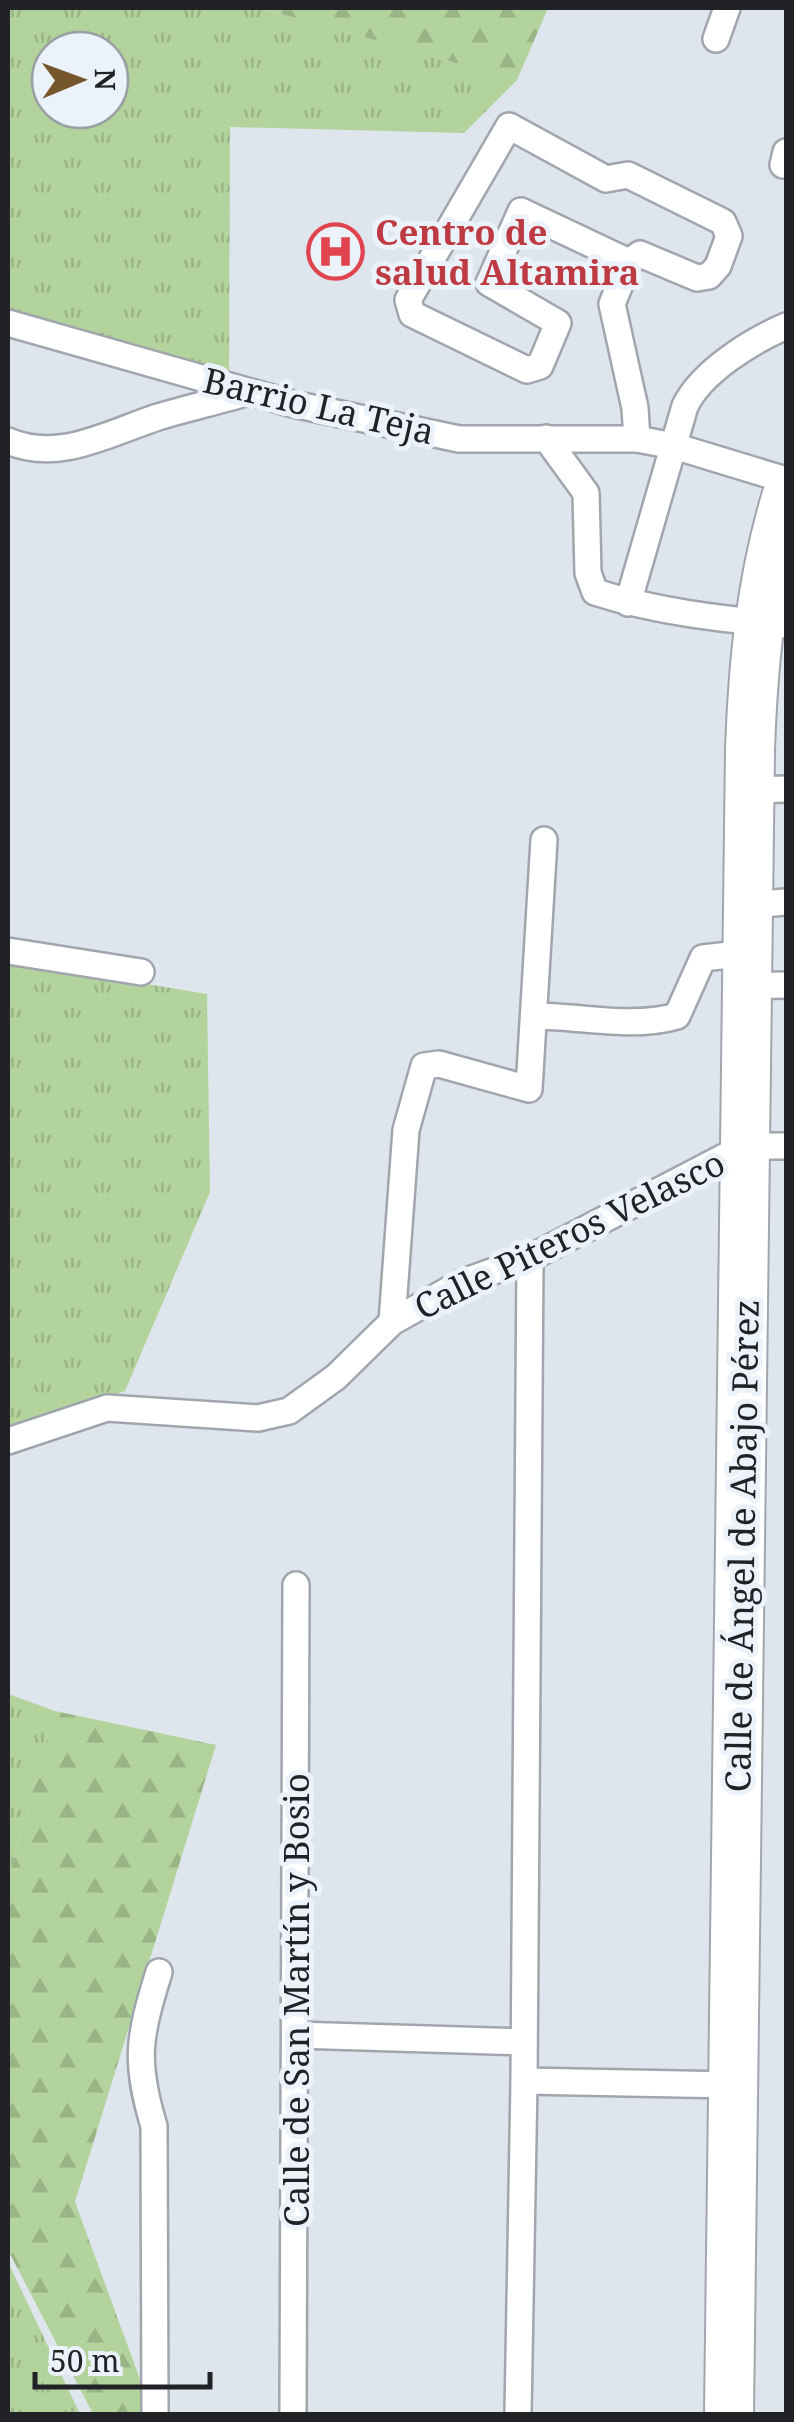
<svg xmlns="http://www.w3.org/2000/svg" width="794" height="2422" font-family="'Noto Serif',serif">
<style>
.grass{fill:url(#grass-tufts);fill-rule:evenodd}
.forest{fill:url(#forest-firs)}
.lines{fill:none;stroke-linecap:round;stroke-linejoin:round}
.street-casing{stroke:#a1a6ae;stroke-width:30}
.highway-casing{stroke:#a1a6ae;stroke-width:52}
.street{stroke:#fff;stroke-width:25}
.highway{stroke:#fff;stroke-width:48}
.labels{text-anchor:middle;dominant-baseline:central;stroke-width:10;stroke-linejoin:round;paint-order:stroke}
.health-label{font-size:35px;font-weight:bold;fill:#be3a42;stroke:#ecf2fa;text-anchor:start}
.street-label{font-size:35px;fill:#202225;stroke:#ecf2fa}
</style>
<defs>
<pattern id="grass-tufts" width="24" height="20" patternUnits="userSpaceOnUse" patternTransform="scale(2.5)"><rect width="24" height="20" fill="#b2d39c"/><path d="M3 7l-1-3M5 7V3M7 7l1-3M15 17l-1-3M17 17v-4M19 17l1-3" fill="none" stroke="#99b586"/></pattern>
<pattern id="forest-firs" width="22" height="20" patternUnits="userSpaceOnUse" patternTransform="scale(2.5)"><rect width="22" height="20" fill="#b2d39c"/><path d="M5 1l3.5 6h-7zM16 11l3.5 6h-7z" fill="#99b586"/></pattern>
</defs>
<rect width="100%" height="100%" fill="#dfe5ed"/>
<g class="grass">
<path d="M8 8H260L517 80 464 133 230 127 229 386 8 323ZM50 50H110V110H50Z"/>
<path d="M8 961 207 994 210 1192 125 1391 8 1432Z"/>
<path d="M8 1694 55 1711 8 1881Z"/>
<path d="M8 2262 80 2414H8Z"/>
</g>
<g class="forest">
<path d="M260 8H548L517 80Z"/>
<path d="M55 1711 216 1745 75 2202 148 2401 149 2414H93L8 2250V1881Z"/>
</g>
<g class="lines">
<defs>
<g id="street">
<path d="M716 39 727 8"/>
<path d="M783 165 786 152"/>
<path d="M629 262 640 254 697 278 709 276 718 266 729 236 723 222 628 175 606 179 509 126 408 300 412 314 527 370 540 366 558 323 489 283 521 211 629 262 612 304 635 408 637 439"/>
<path d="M8 323 293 404 459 439H637L674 446 786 480"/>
<path d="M546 438 586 493 588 573 595 592C657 612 722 619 786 625"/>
<path d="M8 441C59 463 109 433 158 417 188 408 219 401 249 392"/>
<path d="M628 603 685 406C702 371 752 341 786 326"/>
<path d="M749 790 786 789"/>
<path d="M747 905 786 902"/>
<path d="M8 951 141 972"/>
<path d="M747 986 786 985"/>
<path d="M534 1016C581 1016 632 1029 677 1016L703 958 747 953"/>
<path d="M392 1322 406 1130 424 1066 439 1064 529 1089 544 840"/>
<path d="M8 1441 107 1408 258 1418 289 1411 336 1377 392 1322 463 1282 530 1258 745 1146H786"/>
<path d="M296 2035 524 2042"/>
<path d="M524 2081 733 2085"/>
<path d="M155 2414 154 2126C134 2060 139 2037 159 1972"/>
<path d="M293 2414 296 1585"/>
<path d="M518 2414 524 2081 530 1258"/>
</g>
<path id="highway" d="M729 2414 750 750C753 663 761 581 786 498"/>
</defs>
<use href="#street" class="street-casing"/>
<use href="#highway" class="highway-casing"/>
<use href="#street" class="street"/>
<use href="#highway" class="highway"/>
</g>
<defs>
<symbol id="hospital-ring" viewBox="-11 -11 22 22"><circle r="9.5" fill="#ecf2fa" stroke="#e0444e" stroke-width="1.5"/><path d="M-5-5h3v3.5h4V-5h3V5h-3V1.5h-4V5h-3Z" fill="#e0444e"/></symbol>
</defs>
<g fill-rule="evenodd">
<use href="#hospital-ring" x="304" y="220" width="63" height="63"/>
</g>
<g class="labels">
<g class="health-label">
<text x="375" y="231">Centro de<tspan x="375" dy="40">salud Altamira</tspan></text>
</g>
<g class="street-label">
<text transform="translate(319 405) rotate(13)">Barrio La Teja</text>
<text transform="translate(569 1234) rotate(-26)">Calle Piteros Velasco</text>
<text transform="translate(741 1546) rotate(-89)">Calle de Ángel de Abajo Pérez</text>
<text transform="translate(295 2000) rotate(-90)">Calle de San Martín y Bosio</text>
</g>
</g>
<rect width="794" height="2422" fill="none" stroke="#202225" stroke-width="20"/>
<g transform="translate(80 80) rotate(89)"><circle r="48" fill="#ecf2fa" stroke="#9a9fa5" stroke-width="2.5"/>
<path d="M0-8L18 38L0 25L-18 38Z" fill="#76572c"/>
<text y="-15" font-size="28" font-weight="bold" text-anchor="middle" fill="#202225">N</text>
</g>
<path d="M35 2372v15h175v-15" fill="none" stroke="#202225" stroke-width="5"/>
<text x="50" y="2372" font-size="30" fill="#202225" stroke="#ecf2fa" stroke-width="8" paint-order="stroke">50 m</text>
</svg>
